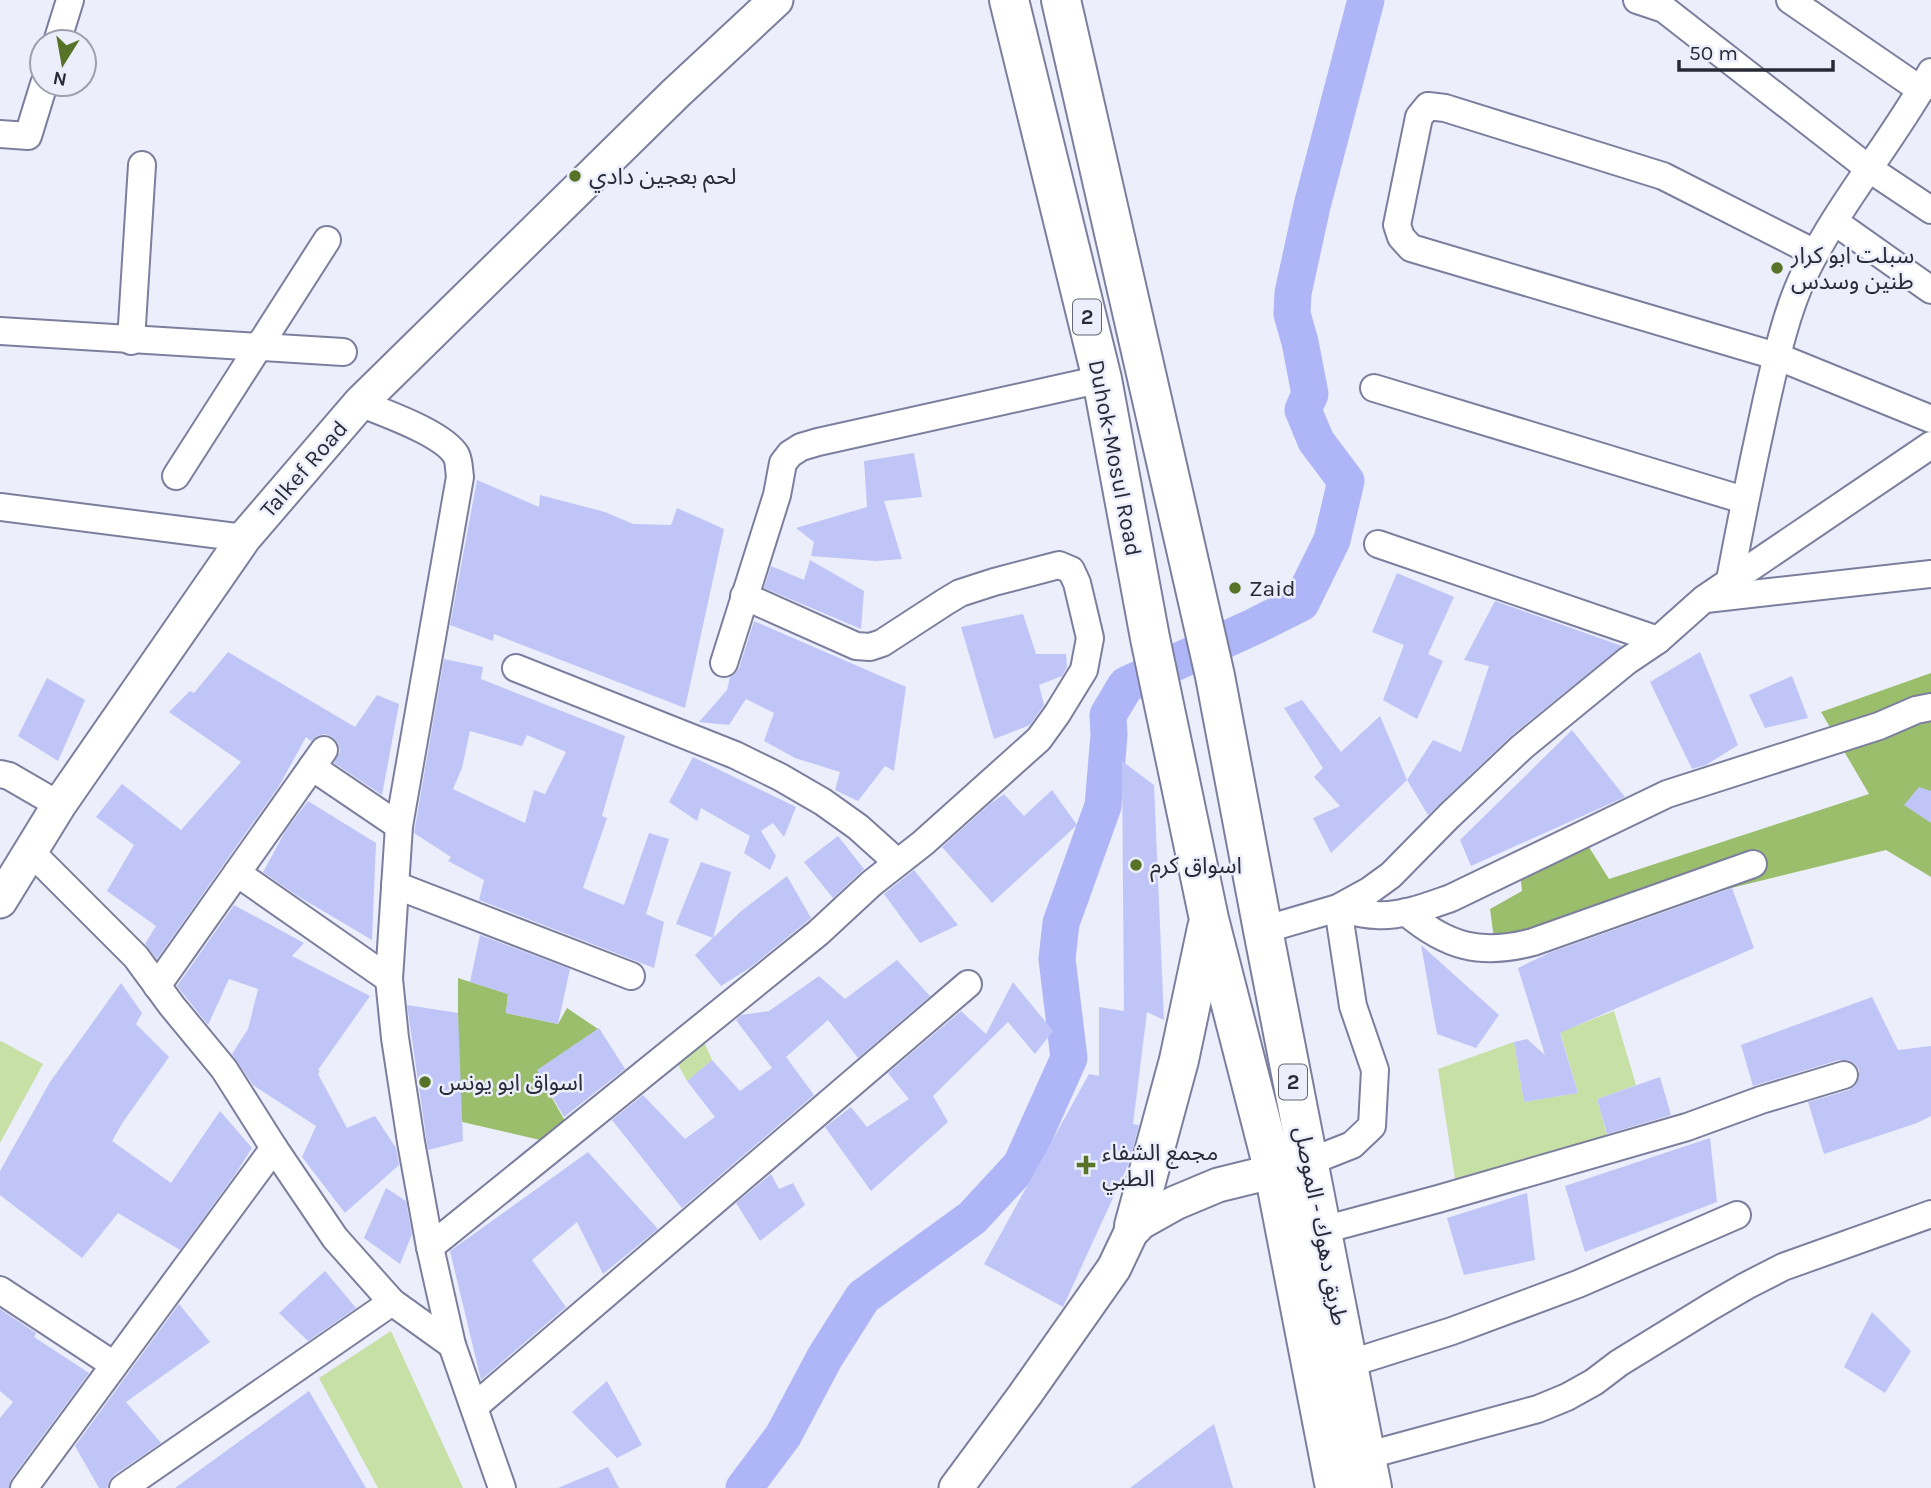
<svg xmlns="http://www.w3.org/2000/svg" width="1931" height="1488" font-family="Karla,'Noto Sans Arabic',sans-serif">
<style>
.green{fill:#c6e0a6}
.forest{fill:#9bbe6c}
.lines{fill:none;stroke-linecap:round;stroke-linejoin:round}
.river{stroke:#aeb6f7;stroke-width:37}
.building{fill:#bfc6f7;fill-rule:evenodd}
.minor-casing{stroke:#7b7f9d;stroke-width:30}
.major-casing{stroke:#7b7f9d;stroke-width:37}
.highway-casing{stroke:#7b7f9d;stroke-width:42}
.minor{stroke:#fff;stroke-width:26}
.major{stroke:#fff;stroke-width:33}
.highway{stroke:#fff;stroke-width:38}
.poi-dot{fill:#567328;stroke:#eceefc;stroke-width:2.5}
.labels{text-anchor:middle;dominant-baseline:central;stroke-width:5;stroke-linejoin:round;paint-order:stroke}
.shield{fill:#eceefc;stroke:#636571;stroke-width:2}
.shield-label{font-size:21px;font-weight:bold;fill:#282a36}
.poi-label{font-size:23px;fill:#282a36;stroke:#eceefc;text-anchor:start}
.street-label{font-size:23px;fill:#282a36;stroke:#eceefc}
</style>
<rect width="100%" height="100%" fill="#eceefc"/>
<g class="green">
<path d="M1614 1011 1636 1085 1597 1099 1608 1139 1456 1185 1438 1069 1514 1042 1524 1102 1578 1093 1560 1032Z"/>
<path d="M1 1041 43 1064 0 1143V1042Z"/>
<path d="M704 1042 712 1060 687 1081 676 1061Z"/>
<path d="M391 1331 463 1488H378L319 1378Z"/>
</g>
<g class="forest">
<path d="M1931 673V877L1886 850 1495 946 1490 909 1522 891 1520 871 1587 844 1609 879 1869 794 1821 712Z"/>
<path d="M458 978 508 994 506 1013 558 1024 567 1008 601 1031 538 1073 565 1121 557 1144 458 1121Z"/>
</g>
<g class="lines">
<path class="river" d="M744 1488 783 1436 825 1357 863 1297 972 1218 1021 1165 1069 1058 1057 959 1061 923 1103 806 1109 735 1108 715 1126 685 1253 627 1301 603 1332 540 1346 481 1316 441 1303 410 1310 394 1300 342 1292 314 1293 293 1312 206 1366 0"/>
</g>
<g class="building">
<path d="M914 453 922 497 884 501 902 559 876 561 811 556 814 542 796 528 867 507 864 461Z"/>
<path d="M477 480 539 507 540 495 605 512 633 524 671 525 677 508 724 529 685 708 494 634 493 641 450 625Z"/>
<path d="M810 560 864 591 861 629 764 588 771 566 804 580Z"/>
<path d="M1397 573 1454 597 1428 654 1443 661 1417 719 1383 700 1404 645 1372 632Z"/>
<path d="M1495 601 1622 646 1512 735 1428 815 1407 780 1433 740 1461 752 1489 666 1464 660Z"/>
<path d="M1023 614 1036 654H1066L1067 667 1062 676 1039 685 1044 705 1030 725 994 739 961 627Z"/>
<path d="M754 621 906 687 894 771 885 766 858 801 835 790 840 772 795 758 764 741 774 713 746 699 729 725 699 722 727 690 730 677 735 674 739 668Z"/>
<path d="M228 652 355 727 377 695 399 704 382 795 334 763 340 751 338 743 334 738 325 734 317 736 311 741 306 737 279 786 157 959 145 944 156 926 107 891 134 845 96 817 122 784 181 830 241 762 169 712 190 691 194 693Z"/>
<path d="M1700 652 1738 745 1706 765 1692 769 1650 682Z"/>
<path d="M444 659 483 667 481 679 625 736 602 816 607 818 583 888 624 905 649 833 669 839 646 914 664 922 654 968 479 900 484 880 448 861 451 857 414 833ZM470 731 522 746 527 735 566 752 545 794 534 790 525 823 453 789 462 768Z"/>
<path d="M1792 676 1808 718 1765 728 1749 695Z"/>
<path d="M47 678 85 700 58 761 18 736Z"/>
<path d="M1302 700 1341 752 1380 716 1407 780 1331 853 1313 818 1340 806 1314 777 1323 768 1284 708Z"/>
<path d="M1572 730 1625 797 1471 866 1460 840Z"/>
<path d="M693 757 796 807 784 837 773 823 761 831 776 856 770 870 744 853 750 836 701 808 697 821 669 802Z"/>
<path d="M1122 761 1154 785 1164 1020 1147 1012 1133 1124 1139 1125 1129 1163 1063 1307 984 1264 1089 1074 1099 1076V1007L1124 1011Z"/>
<path d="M1919 787 1931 791V823L1904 805Z"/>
<path d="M1052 790 1077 825 992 903 942 847 991 803 1004 794 1024 816Z"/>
<path d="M308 801 376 843 372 940 296 895 263 872 286 830Z"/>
<path d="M838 836 864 869 833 898 804 862Z"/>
<path d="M701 862 731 872 713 938 676 924Z"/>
<path d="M914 870 958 925 920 943 884 894Z"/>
<path d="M787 876 811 918 751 967 721 986 695 955 740 912Z"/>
<path d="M1732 888 1754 948 1560 1033 1578 1093 1524 1102 1514 1042 1527 1039 1545 1055 1518 968 1549 953Z"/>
<path d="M234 905 304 943 292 956 370 996 318 1070 320 1071 318 1074 347 1128 375 1116 396 1148 399 1165 345 1213 302 1157 316 1126 253 1085 232 1054 248 1029 258 989 229 979 208 1025 177 986Z"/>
<path d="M480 935 570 969 558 1024 506 1013 508 994 470 982Z"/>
<path d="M1421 945 1499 1015 1476 1048 1437 1034Z"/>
<path d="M897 960 930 996 858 1058 828 1020 786 1057 814 1095 682 1208 612 1120 643 1095 685 1139 715 1117 687 1081 712 1060 740 1091 772 1068 736 1020 741 1015 769 1011 819 976 845 999Z"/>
<path d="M1013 982 1053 1031 1035 1054 1008 1022 933 1096 948 1122 871 1191 825 1127 851 1107 867 1127 909 1099 888 1073 961 1011 986 1034Z"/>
<path d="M121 983 142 1013 136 1024 169 1057 123 1122 112 1141 171 1183 220 1111 252 1148 234 1176 180 1250 118 1213 82 1258 0 1195V1171L50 1082Z"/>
<path d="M1872 997 1898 1050 1931 1046V1116L1917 1123 1824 1154 1808 1102 1849 1090 1855 1086 1859 1078V1070L1855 1064 1848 1060H1839L1753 1086 1741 1045Z"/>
<path d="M407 1005 458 1013 463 1141 428 1150Z"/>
<path d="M599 1028 625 1069 564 1117 537 1070Z"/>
<path d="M1660 1077 1671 1115 1607 1134 1597 1099Z"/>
<path d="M1710 1138 1717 1202 1585 1252 1565 1186Z"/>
<path d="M588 1152 658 1229 603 1274 577 1222 532 1260 566 1307 481 1380 450 1251Z"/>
<path d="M771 1174 779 1189 793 1183 805 1205 760 1241 736 1203Z"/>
<path d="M386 1188 406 1201 412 1234 400 1264 364 1238Z"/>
<path d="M1527 1193 1535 1260 1464 1275 1447 1218Z"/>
<path d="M325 1271 356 1308 308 1341 279 1313Z"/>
<path d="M179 1304 210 1342 126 1402 161 1443 114 1475 109 1481 107 1488H99L75 1446Z"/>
<path d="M0 1309 36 1333 34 1337 89 1373 11 1479 9 1488H0V1418L13 1402 0 1391Z"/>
<path d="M1872 1312 1911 1351 1885 1393 1844 1367Z"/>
<path d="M607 1381 642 1445 617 1458 572 1412Z"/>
<path d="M309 1391 366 1488H175Z"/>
<path d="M1214 1424 1233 1488H1130Z"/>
<path d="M608 1467 619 1488H558Z"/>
</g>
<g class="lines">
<defs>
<g id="minor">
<path d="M1637 0 1664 9 1868 168 1931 210"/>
<path d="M1790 0 1921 90"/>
<path d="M57 42 70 0"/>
<path d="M0 134 28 136 44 84"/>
<path d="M1835 222 1931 290"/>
<path d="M1815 253 1663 176 1445 108 1428 106 1419 117 1397 225 1401 237 1411 248 1776 356 1931 419"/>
<path d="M0 331 343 352"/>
<path d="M131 341 142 165"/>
<path d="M1374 388 1744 500"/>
<path d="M360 403C384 413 443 433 456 455 459 460 459 470 460 477L399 826 389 979 395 1038 411 1142 430 1247 452 1345 502 1488"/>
<path d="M176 476 327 240"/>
<path d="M0 507 244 538"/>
<path d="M1378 544 1658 640"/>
<path d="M1730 580C1741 521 1753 462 1766 403 1775 363 1786 312 1804 275 1839 203 1892 142 1931 72"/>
<path d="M1706 599 1931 574"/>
<path d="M724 663 777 495 783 463 790 454 801 447 818 442 1102 379"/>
<path d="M516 668 735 755 780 777 823 802 858 827 897 862"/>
<path d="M312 767 399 826"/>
<path d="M0 774 9 776 59 805"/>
<path d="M31 852 136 957 172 1006 224 1069 274 1148 335 1238 392 1302 452 1345"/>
<path d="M237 873 389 979"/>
<path d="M395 885 631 976"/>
<path d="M1406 912C1447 947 1481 956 1533 942L1753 864"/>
<path d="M1263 930 1338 908 1369 891 1391 875 1449 816 1522 747 1627 661 1658 640 1704 599 1931 445"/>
<path d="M157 986 324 750"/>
<path d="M1309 1162 1352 1145 1372 1126 1375 1070 1353 1006 1338 908C1350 911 1363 915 1376 915 1401 917 1428 906 1451 898L1667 794 1879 726 1916 710 1931 707"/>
<path d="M1323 1230 1438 1199 1687 1127 1761 1100 1844 1075"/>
<path d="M430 1247 818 933 872 883 923 843 1039 739 1057 714 1084 670 1090 638 1077 583 1071 570 1059 565 994 582 960 593 945 602 882 643 870 647 856 646 744 596"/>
<path d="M0 1290 114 1365"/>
<path d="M1348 1364 1452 1331 1578 1284 1737 1215"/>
<path d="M474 1407 968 984"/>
<path d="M1365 1456 1538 1409 1567 1397 1594 1382 1619 1363 1710 1307 1746 1286 1783 1267 1931 1214"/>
<path d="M24 1488 274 1148"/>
<path d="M123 1488 392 1302"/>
</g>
<g id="major">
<path d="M0 901 59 805 244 538 360 403 676 93 776 0"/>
<path d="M956 1488 1024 1396 1114 1268 1134 1226 1175 1203 1218 1185 1300 1165"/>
</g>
<g id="highway">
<path d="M1009 0 1102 379 1150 638 1209 919 1274 1172 1335 1488"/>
<path d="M1061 0 1215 676 1263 930 1372 1488"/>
<path d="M1134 1226 1179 1060 1207 928"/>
</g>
</defs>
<use href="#minor" class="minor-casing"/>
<use href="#major" class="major-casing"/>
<use href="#highway" class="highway-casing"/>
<use href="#minor" class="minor"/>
<use href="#major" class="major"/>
<use href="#highway" class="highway"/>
</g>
<g class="poi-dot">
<circle cx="575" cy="176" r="7"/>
<circle cx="1777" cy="268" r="7"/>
<circle cx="1235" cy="588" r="7"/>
<circle cx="1136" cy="865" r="7"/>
<circle cx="425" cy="1082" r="7"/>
<path d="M1082.5 1154.5h7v7h7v7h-7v7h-7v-7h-7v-7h7z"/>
</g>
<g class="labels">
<g class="shield">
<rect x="1073" y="299.5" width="28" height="35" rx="5"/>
<rect x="1279" y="1064.5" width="28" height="35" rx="5"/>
</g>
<g class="shield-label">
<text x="1087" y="317">2</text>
<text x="1293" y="1082">2</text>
</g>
<g class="poi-label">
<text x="589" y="176">لحم بعجين دادي</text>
<text x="1791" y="255">سبلت ابو كرار<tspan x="1791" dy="26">طنين وسدس</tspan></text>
<text x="1249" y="588">Zaid</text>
<text x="1150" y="865">اسواق كرم</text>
<text x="439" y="1082">اسواق ابو يونس</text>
<text x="1102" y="1152">مجمع الشفاء<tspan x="1102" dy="26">الطبي</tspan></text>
</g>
<g class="street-label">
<text transform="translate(1115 458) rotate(79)">Duhok-Mosul Road</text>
<text transform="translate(304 469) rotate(-49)">Talkef Road</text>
<text transform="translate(1321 1226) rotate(79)">طريق دهوك - الموصل</text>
</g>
</g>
<g transform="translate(63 63) rotate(191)"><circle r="33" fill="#eceefc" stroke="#9ea0ad" stroke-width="2"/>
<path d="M0-5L12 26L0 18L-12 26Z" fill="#567328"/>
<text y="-10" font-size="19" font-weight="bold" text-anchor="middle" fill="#282a36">N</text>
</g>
<path d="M1679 60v10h154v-10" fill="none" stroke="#282a36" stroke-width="3.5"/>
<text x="1689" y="60" font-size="21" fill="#282a36" stroke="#eceefc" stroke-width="5" paint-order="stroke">50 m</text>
</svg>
